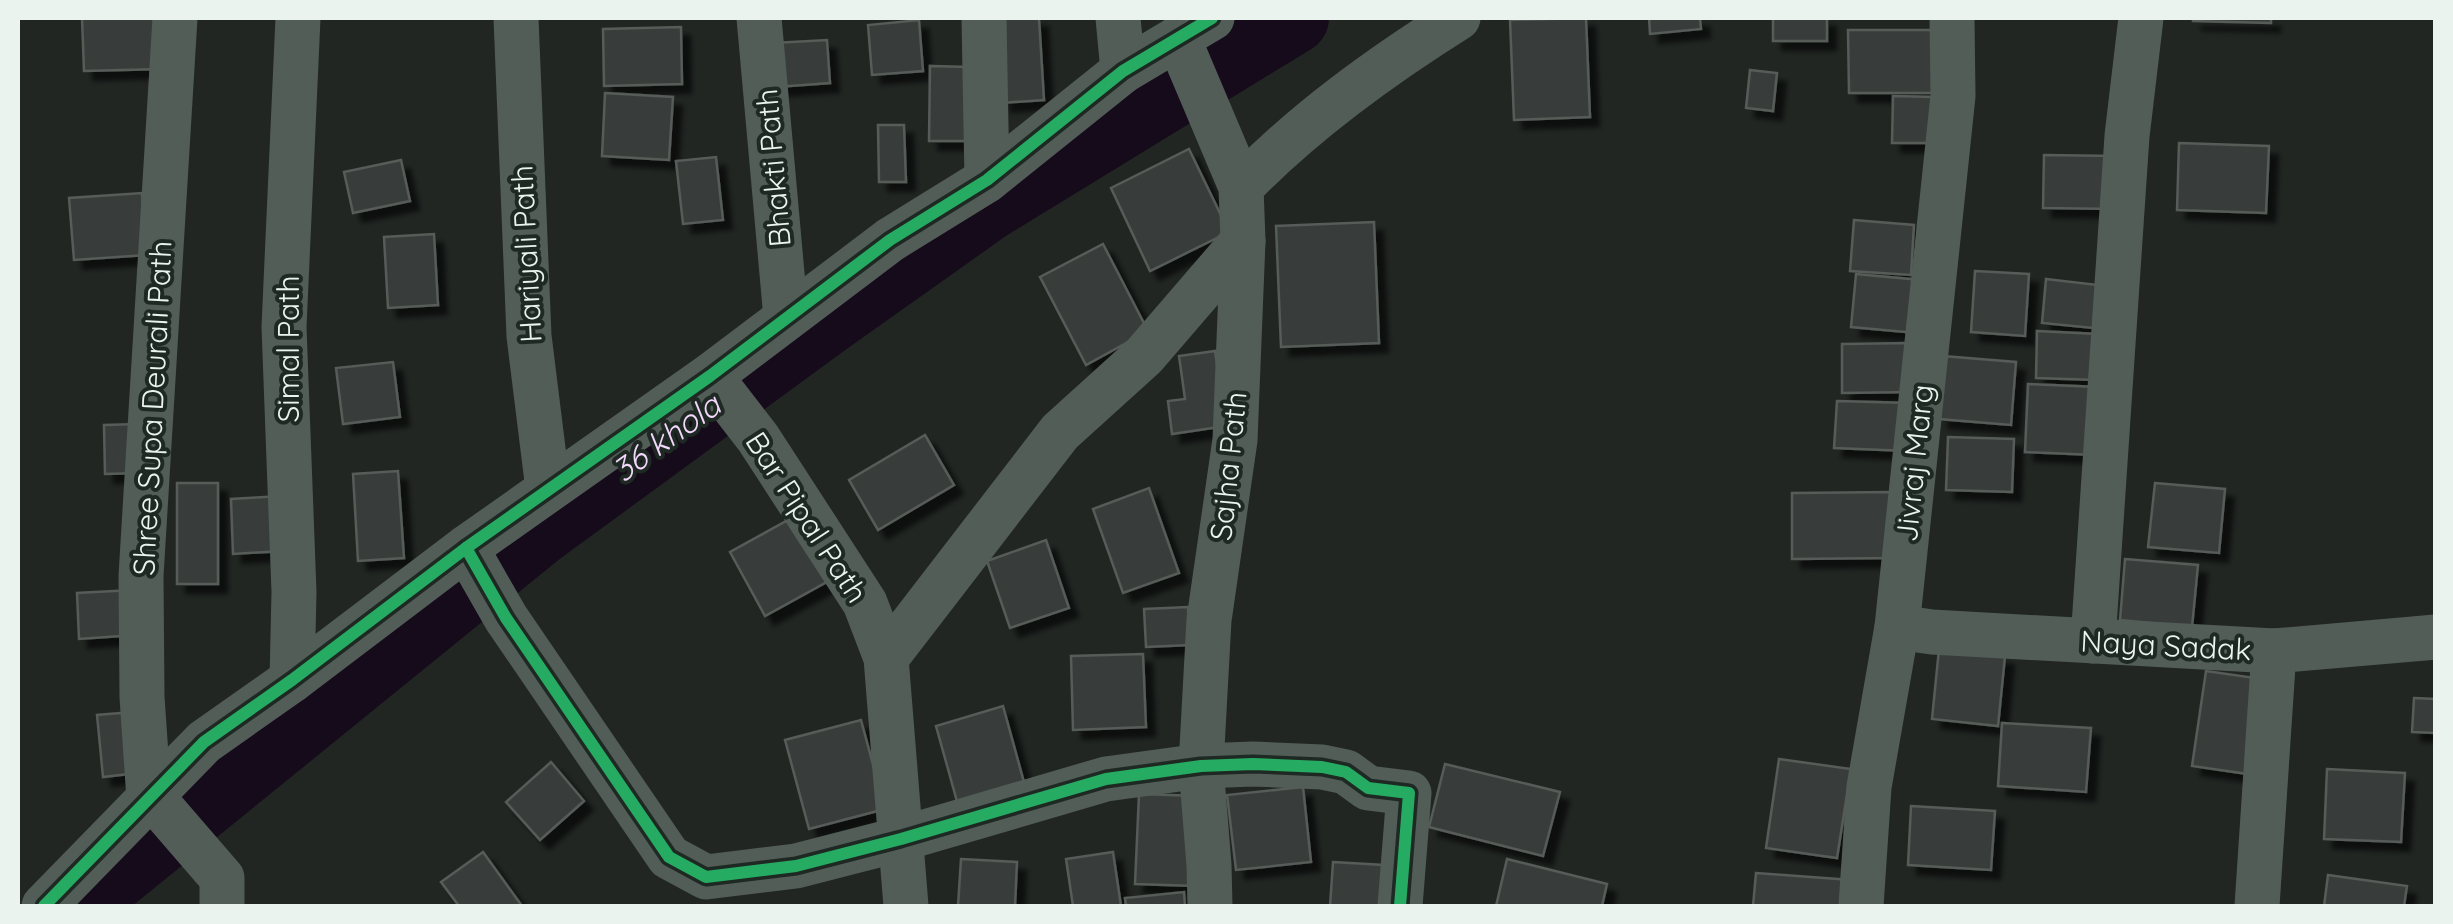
<svg xmlns="http://www.w3.org/2000/svg" width="2453" height="924" font-family="Quicksand,sans-serif">
<style>
.lines{fill:none;stroke-linecap:round;stroke-linejoin:round}
.river{stroke:#160b1a;stroke-width:72}
.building{fill:#393e3b;stroke:#565b58;stroke-width:2.5;filter:url(#shadow)}
.minor{stroke:#535d58;stroke-width:45}
.cycleway-casing{stroke:#1e2923;stroke-width:19}
.cycleway{stroke:#26ab63;stroke-width:12}
.labels{text-anchor:middle;dominant-baseline:central;stroke-width:8;stroke-linejoin:round;paint-order:stroke}
.street-label{font-size:30px;fill:#ebf3ef;stroke:#1e2923}
.water-label{font-size:32px;font-style:italic;fill:#f4d8fc;stroke:#1e2923}
</style>
<defs>
<filter id="shadow"><feDropShadow dx="9" dy="9" stdDeviation="2.5" flood-color="#0009"/></filter>
</defs>
<rect width="100%" height="100%" fill="#212623"/>
<g class="lines">
<path class="river" d="M75 906 537 531 824 321 986 206 1293 18"/>
</g>
<g class="building">
<path d="M82 18H160L162 69 84 71Z"/>
<path d="M997 18H1039L1044 100 1002 103Z"/>
<path d="M1586 18 1590 117 1514 120 1510 20Z"/>
<path d="M1649 18H1700L1701 29 1650 34Z"/>
<rect x="1773" y="18" width="54" height="23"/>
<path d="M2193 18H2271V23L2193 21Z"/>
<path d="M919 20 923 71 872 75 868 25Z"/>
<path d="M681 27 682 84 604 86 603 29Z"/>
<path d="M1848 30H1936V93H1849Z"/>
<path d="M827 40 830 83 777 87 774 43Z"/>
<path d="M930 66 971 67 970 141H929Z"/>
<path d="M1750 70 1777 73 1773 111 1746 108Z"/>
<path d="M605 93 673 97 669 160 602 156Z"/>
<path d="M1893 96 1934 97V143H1892Z"/>
<path d="M878 125H904L906 182H879Z"/>
<path d="M2179 143 2269 146 2266 213 2177 210Z"/>
<path d="M1189 149 1229 232 1150 271 1111 188Z"/>
<path d="M2044 155 2116 156V209L2043 208Z"/>
<path d="M716 157 723 220 683 224 676 161Z"/>
<path d="M401 160 410 201 353 213 344 172Z"/>
<path d="M142 193 146 255 74 260 69 198Z"/>
<path d="M1854 220 1914 225 1911 275 1850 271Z"/>
<path d="M1374 222 1379 343 1281 347 1276 226Z"/>
<path d="M434 234 438 305 388 308 384 237Z"/>
<path d="M1103 244 1148 331 1086 365 1040 277Z"/>
<path d="M1975 271 2029 274 2025 336 1971 332Z"/>
<path d="M1856 274 1921 280 1916 333 1851 327Z"/>
<path d="M2046 279 2098 285 2093 328 2042 323Z"/>
<path d="M2037 331 2098 334 2096 380 2036 378Z"/>
<path d="M1913 343V392L1842 393V344Z"/>
<path d="M1215 351 1226 426 1172 434 1168 401 1185 399 1179 356Z"/>
<path d="M1943 356 2016 362 2011 425 1939 419Z"/>
<path d="M393 362 400 417 343 424 336 368Z"/>
<path d="M2028 384 2098 387 2094 455 2025 452Z"/>
<path d="M1837 401 1910 403 1908 451 1834 448Z"/>
<path d="M138 424 140 473 105 474 104 425Z"/>
<path d="M925 435 954 485 878 530 849 480Z"/>
<path d="M1948 437 2014 439 2012 492 1946 490Z"/>
<path d="M398 471 404 558 358 561 353 474Z"/>
<rect x="177" y="483" width="41" height="101"/>
<path d="M2155 483 2225 489 2219 553 2148 547Z"/>
<path d="M1149 488 1179 573 1123 593 1093 509Z"/>
<path d="M1893 492V558L1792 559V493Z"/>
<path d="M280 496 283 551 233 554 231 499Z"/>
<path d="M799 514 834 578 765 616 730 552Z"/>
<path d="M1046 540 1069 608 1010 628 987 561Z"/>
<path d="M2125 559 2198 565 2192 627 2120 620Z"/>
<path d="M132 590 135 635 79 639 77 593Z"/>
<path d="M1188 607 1190 645 1146 647 1144 609Z"/>
<path d="M1939 649 2005 656 1998 726 1932 719Z"/>
<path d="M1143 654 1146 727 1073 730 1071 656Z"/>
<path d="M2206 671 2262 679 2248 774 2192 766Z"/>
<path d="M2414 698 2436 699V733L2412 732Z"/>
<path d="M1003 706 1025 786 958 805 936 726Z"/>
<path d="M132 712 138 773 103 777 97 715Z"/>
<path d="M861 720 885 809 809 829 785 740Z"/>
<path d="M2002 723 2091 728 2086 792 1998 786Z"/>
<path d="M1779 759 1851 769 1837 858 1766 848Z"/>
<path d="M551 762 584 801 540 840 506 802Z"/>
<path d="M1445 764 1560 792 1543 856 1429 827Z"/>
<path d="M2327 769 2405 773 2401 842 2324 839Z"/>
<path d="M1303 787 1311 862 1236 870 1227 795Z"/>
<path d="M1139 794 1199 796 1196 886 1135 884Z"/>
<path d="M1911 806 1995 811 1991 870 1908 865Z"/>
<path d="M483 852 522 906H459L441 882Z"/>
<path d="M1113 852 1121 906H1073L1066 859Z"/>
<path d="M961 859 1017 862 1015 906H958Z"/>
<path d="M1507 859 1607 884 1602 906H1496Z"/>
<path d="M1333 862 1384 865 1381 906H1330Z"/>
<path d="M1756 873 1851 880 1849 906H1753Z"/>
<path d="M2328 875 2407 886 2404 906H2324Z"/>
<path d="M1184 892 1185 906H1126L1125 898Z"/>
</g>
<g class="lines">
<g class="minor">
<path d="M175 18 141 576 142 697 149 799 165 812 222 878V906"/>
<path d="M516 18 529 336 548 489"/>
<path d="M759 18 786 318"/>
<path d="M984 18 987 180"/>
<path d="M1118 18 1123 71"/>
<path d="M1178 38 1241 187 1243 241 1235 440 1209 620 1201 766 1209 865 1210 906"/>
<path d="M1241 187C1305 121 1380 67 1458 18"/>
<path d="M710 376 758 438 865 603 886 658 906 906"/>
<path d="M466 548 506 618 669 857 706 877 796 866 901 839 1106 779 1201 766 1253 764 1322 767 1346 772 1368 788 1409 793 1400 906"/>
<path d="M1897 627 1932 632 2274 651 2436 637"/>
<path d="M2093 641 2127 136 2141 18"/>
<path d="M886 658 1060 432 1144 356 1243 241"/>
<path d="M292 680 294 592 284 327 298 18"/>
<path d="M44 906 204 742 292 680 466 548 710 376 890 240 987 180 1123 71 1212 18"/>
<path d="M1861 906 1869 787 1897 627 1953 96 1952 18"/>
<path d="M2257 906 2274 651"/>
</g>
<defs>
<g id="cycleway">
<path d="M466 548 506 618 669 857 706 877 796 866 901 839 1106 779 1201 766 1253 764 1322 767 1346 772 1368 788 1409 793 1400 906"/>
<path d="M44 906 204 742 292 680 466 548 710 376 890 240 987 180 1123 71 1212 18"/>
</g>
</defs>
<use href="#cycleway" class="cycleway-casing"/>
<use href="#cycleway" class="cycleway"/>
</g>
<g class="labels">
<g class="street-label">
<text transform="translate(773 168) rotate(-95)">Bhakti Path</text>
<text transform="translate(526 254) rotate(-93)">Hariyali Path</text>
<text transform="translate(288 349) rotate(-90)">Simal Path</text>
<text transform="translate(152 408) rotate(-87)">Shree Supa Deurali Path</text>
<text transform="translate(1914 463) rotate(-84)">Jivraj Marg</text>
<text transform="translate(1228 466) rotate(-84)">Sajha Path</text>
<text transform="translate(807 517) rotate(57)">Bar Pipal Path</text>
<text transform="translate(2166 645) rotate(3)">Naya Sadak</text>
</g>
<g class="water-label">
<text transform="translate(666 437) rotate(-36)">36 khola</text>
</g>
</g>
<rect width="2453" height="924" fill="none" stroke="#ebf3ef" stroke-width="40"/>
</svg>
